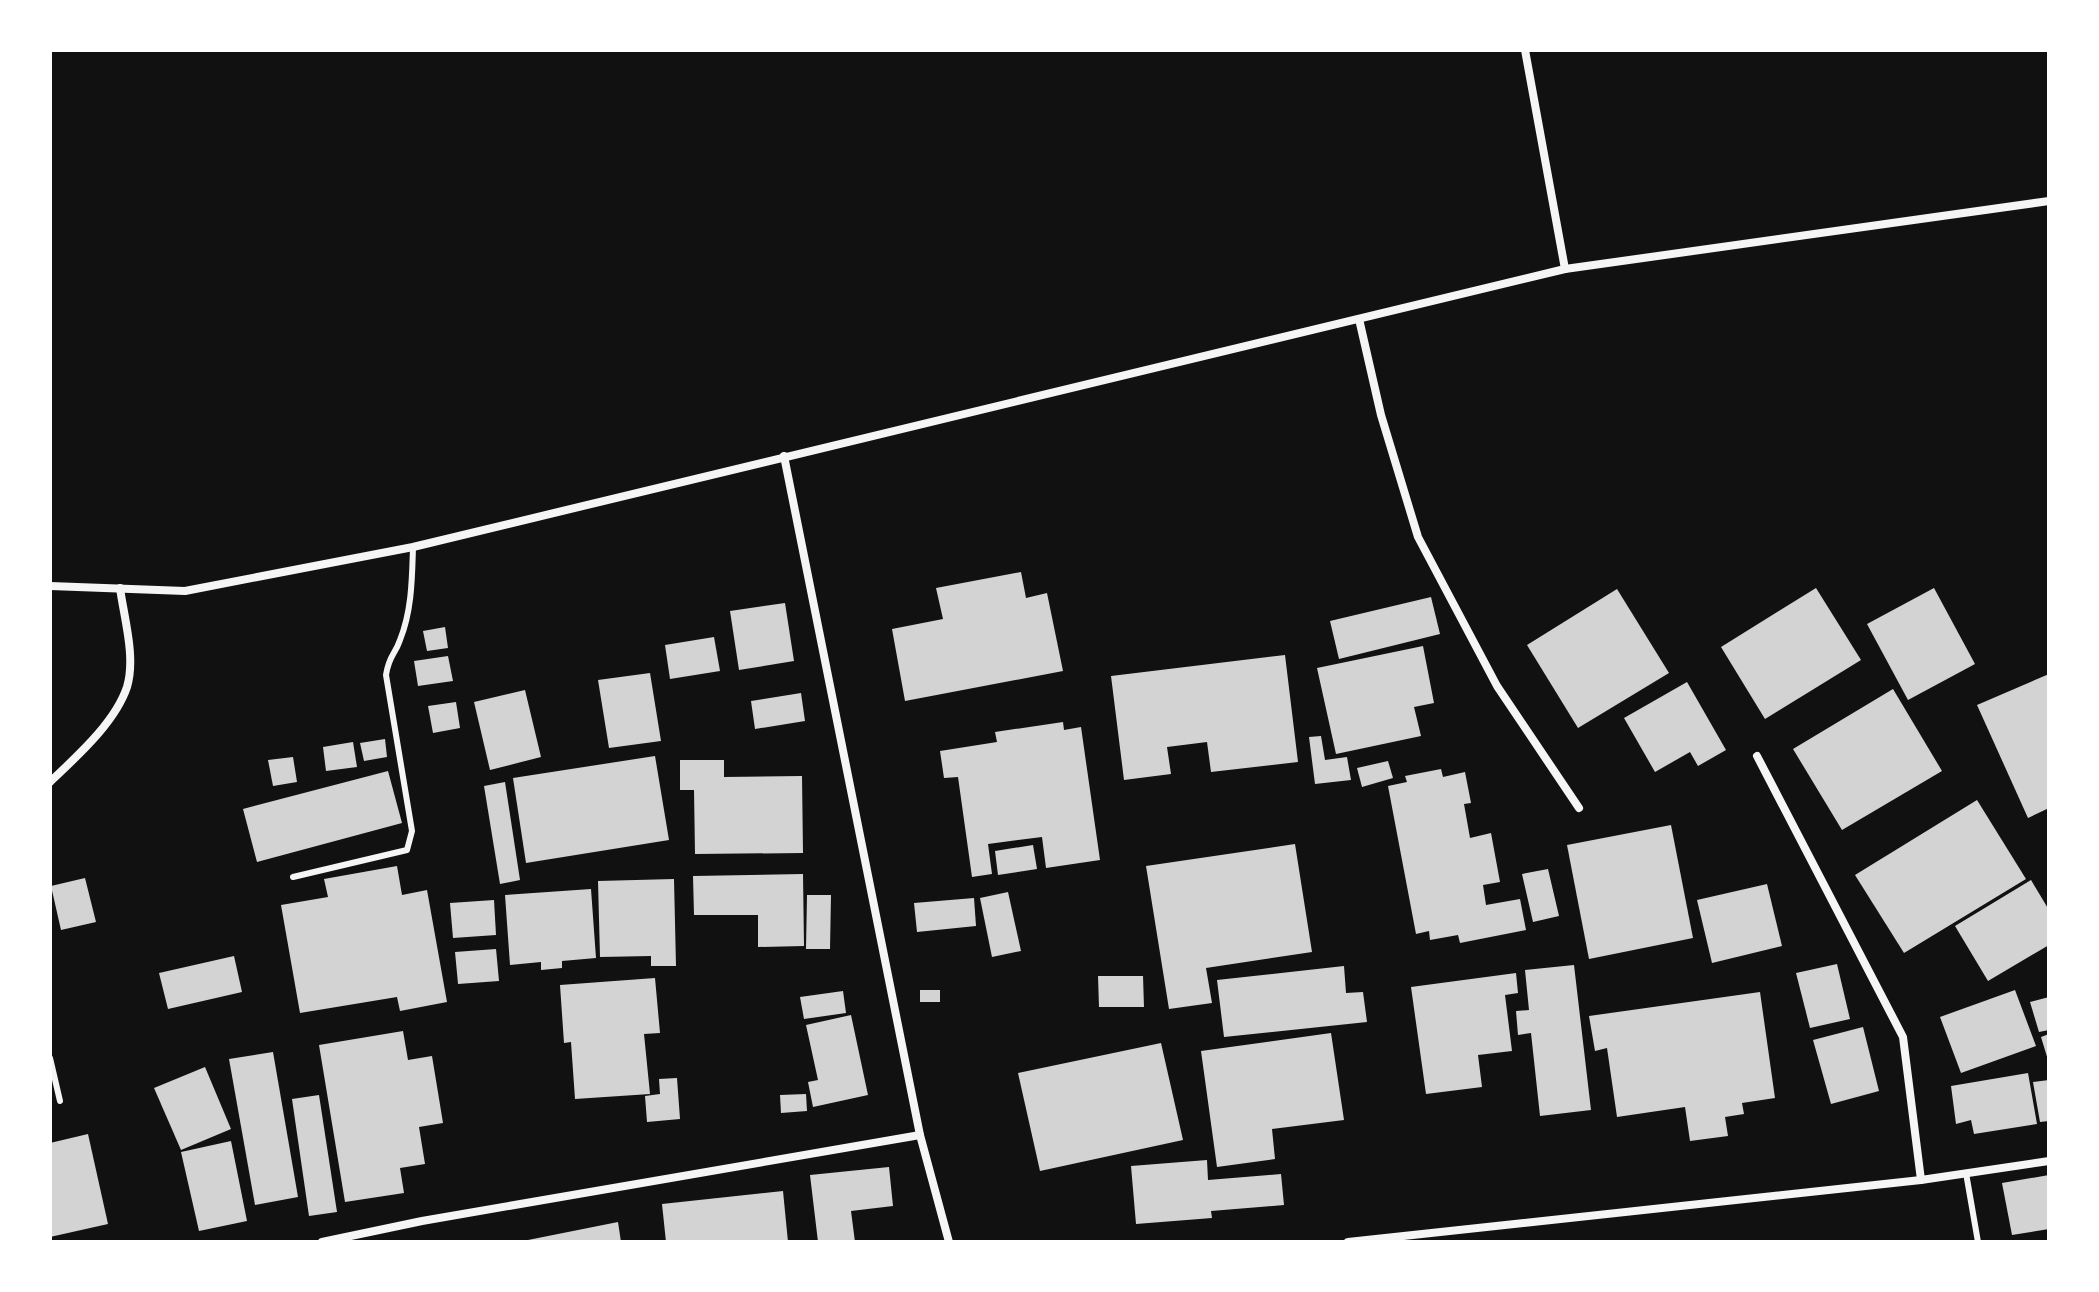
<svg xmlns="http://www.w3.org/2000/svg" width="2099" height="1292" font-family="'IBM Plex Sans',sans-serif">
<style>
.building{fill:#d3d3d3}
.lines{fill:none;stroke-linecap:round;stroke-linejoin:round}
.service{stroke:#f5f5f5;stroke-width:6}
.minor{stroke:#f5f5f5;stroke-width:8}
</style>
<rect width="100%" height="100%" fill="#111"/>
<g class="building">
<path d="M1021 572 1026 598 1047 593 1063 671 905 701 892 629 943 619 936 588Z"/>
<path d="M1816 588 1861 660 1765 719 1721 647Z"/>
<path d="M1934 588 1975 664 1908 700 1867 624Z"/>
<path d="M1617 589 1669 673 1578 728 1527 645Z"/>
<path d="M1431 597 1440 634 1339 659 1330 621Z"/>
<path d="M785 603 794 661 739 670 730 611Z"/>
<path d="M445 627 448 648 427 651 423 631Z"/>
<path d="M714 637 720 671 670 679 665 645Z"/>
<path d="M1423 646 1434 703 1414 707 1421 736 1336 754 1317 668Z"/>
<path d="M1285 655 1298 762 1211 772 1207 742 1167 747 1171 774 1124 780 1111 676Z"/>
<path d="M448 656 453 681 418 686 414 661Z"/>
<path d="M650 673 661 741 609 748 598 680Z"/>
<path d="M2049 674V808L2028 818 1977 705Z"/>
<path d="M1687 682 1726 750 1698 766 1690 752 1655 772 1624 718Z"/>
<path d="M1893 689 1942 771 1842 830 1793 749Z"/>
<path d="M525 690 541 757 490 770 474 702Z"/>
<path d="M801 693 805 721 755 729 751 701Z"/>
<path d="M456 702 460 728 433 733 428 706Z"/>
<path d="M1063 722 1064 730 1081 727 1100 860 1046 868 1042 837 988 844 992 874 972 877 958 777 944 778 940 751 997 742 995 732Z"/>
<path d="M1321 736 1325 760 1347 757 1351 780 1315 784 1309 737Z"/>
<path d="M385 739 387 757 364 761 360 743Z"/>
<path d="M353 742 357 767 326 771 323 747Z"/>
<path d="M655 756 669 840 526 863 513 778Z"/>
<path d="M293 757 297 782 273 786 268 760Z"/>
<path d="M680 760H724V777L802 776 803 853 695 854 694 790H680Z"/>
<path d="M1388 761 1393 778 1362 787 1357 768Z"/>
<path d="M1441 769 1443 777 1465 772 1471 803 1464 804 1470 838 1491 833 1500 882 1483 885 1486 905 1520 899 1526 930 1460 943 1458 935 1430 940 1429 931 1416 934 1388 786 1407 782 1405 776Z"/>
<path d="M388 771 402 823 257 862 243 809Z"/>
<path d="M505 782 520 880 500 884 484 786Z"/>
<path d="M1977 800 2026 879 1904 953 1855 875Z"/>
<path d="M1671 825 1693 938 1589 959 1567 845Z"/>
<path d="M1295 844 1312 952 1206 968 1212 1003 1169 1009 1146 866Z"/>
<path d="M1033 845 1037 869 998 875 995 851Z"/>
<path d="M397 866 402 895 427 890 447 1002 400 1011 397 997 300 1013 281 905 328 897 324 879Z"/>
<path d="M1548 869 1559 916 1533 922 1522 874Z"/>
<path d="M803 874 804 946 758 947V915H694L693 876Z"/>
<path d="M85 878 96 922 61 930 51 886Z"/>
<path d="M674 879 676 966H651V956L600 957 598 881Z"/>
<path d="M2031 880 2049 910V945L1988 981 1955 926Z"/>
<path d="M1767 884 1782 946 1712 963 1697 900Z"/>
<path d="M591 889 596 958 562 961V968L541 970V962L510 965 505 895Z"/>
<path d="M1008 892 1021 951 992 957 980 898Z"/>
<path d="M807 895H831L830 949H806Z"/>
<path d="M974 898 976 926 917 932 914 903Z"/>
<path d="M494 900 496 935 453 938 450 903Z"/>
<path d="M496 949 499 981 458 984 455 952Z"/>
<path d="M234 956 242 992 168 1009 159 973Z"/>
<path d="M1837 964 1850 1019 1810 1028 1796 973Z"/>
<path d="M1574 965 1591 1110 1540 1116 1531 1033 1518 1035 1516 1011 1529 1010 1525 970Z"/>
<path d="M1344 966 1346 993 1363 992 1367 1022 1224 1037 1217 980Z"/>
<path d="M1516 973 1518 993 1505 995 1512 1051 1478 1055 1482 1087 1426 1094 1411 987Z"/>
<path d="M1098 976H1143L1144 1007H1099Z"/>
<path d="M655 978 660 1033 644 1034 650 1094 575 1099 571 1042 564 1043 560 985Z"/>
<rect x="920" y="990" width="20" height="12"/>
<path d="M2015 990 2036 1046 1961 1073 1940 1017Z"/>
<path d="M843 991 846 1013 804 1019 800 997Z"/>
<path d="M1760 992 1775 1098 1742 1103 1744 1114 1725 1117 1728 1136 1690 1141 1685 1107 1617 1117 1607 1048 1595 1051 1589 1016Z"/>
<path d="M2049 997V1030L2039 1032 2030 1002Z"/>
<path d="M851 1015 868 1095 813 1107 808 1082 818 1080 806 1025Z"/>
<path d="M1863 1027 1879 1091 1831 1104 1813 1040Z"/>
<path d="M403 1031 408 1060 432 1056 443 1123 419 1127 425 1164 400 1168 404 1193 345 1202 319 1045Z"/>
<path d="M1331 1033 1344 1120 1272 1129 1275 1159 1217 1167 1201 1051Z"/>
<path d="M2049 1034V1060H2048L2041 1037Z"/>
<path d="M1161 1043 1183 1140 1040 1171 1018 1073Z"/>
<path d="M273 1052 298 1197 255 1205 229 1059Z"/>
<path d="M205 1067 231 1129 181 1150 154 1088Z"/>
<path d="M2028 1073 2037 1124 1974 1134 1971 1120 1956 1124 1951 1086Z"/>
<path d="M677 1078 680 1119 647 1122 645 1096 660 1094 659 1079Z"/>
<path d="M2049 1080V1121L2040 1122 2033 1082Z"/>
<path d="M806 1094 807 1111 781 1113 780 1095Z"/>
<path d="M319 1095 337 1212 309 1216 292 1099Z"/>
<path d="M88 1134 108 1224 50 1237V1143Z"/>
<path d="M231 1141 247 1221 199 1231 181 1152Z"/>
<path d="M1207 1160 1208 1180 1281 1174 1284 1205 1211 1211 1212 1218 1136 1224 1131 1166Z"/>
<path d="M889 1167 893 1206 851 1211 855 1242H818L810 1175Z"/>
<path d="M2049 1175V1229L2012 1235 2002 1183Z"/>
<path d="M783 1191 788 1242H666L662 1204Z"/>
<path d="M618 1222 621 1242H523V1241Z"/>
</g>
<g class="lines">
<g class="service">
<path d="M293 877 407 850 412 831 386 675C389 655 395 655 400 640 412 610 412 578 413 547"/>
<path d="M50 1058 60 1101"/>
<path d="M1966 1173 1978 1242"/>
</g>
<g class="minor">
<path d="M1525 50 1565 269"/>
<path d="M1359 319 1381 415 1418 537 1497 686 1579 808"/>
<path d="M784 456 920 1135 949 1242"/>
<path d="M50 586 185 591 413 547 1565 269 2049 201"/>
<path d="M1757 756 1903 1037 1921 1180"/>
<path d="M50 782C76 757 115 723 127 687 136 657 124 618 120 588"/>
<path d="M322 1242 422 1221 920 1135"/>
<path d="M1348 1242 1921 1180 2049 1161"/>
</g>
</g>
<rect width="2099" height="1292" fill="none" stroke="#ffffff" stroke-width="104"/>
</svg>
